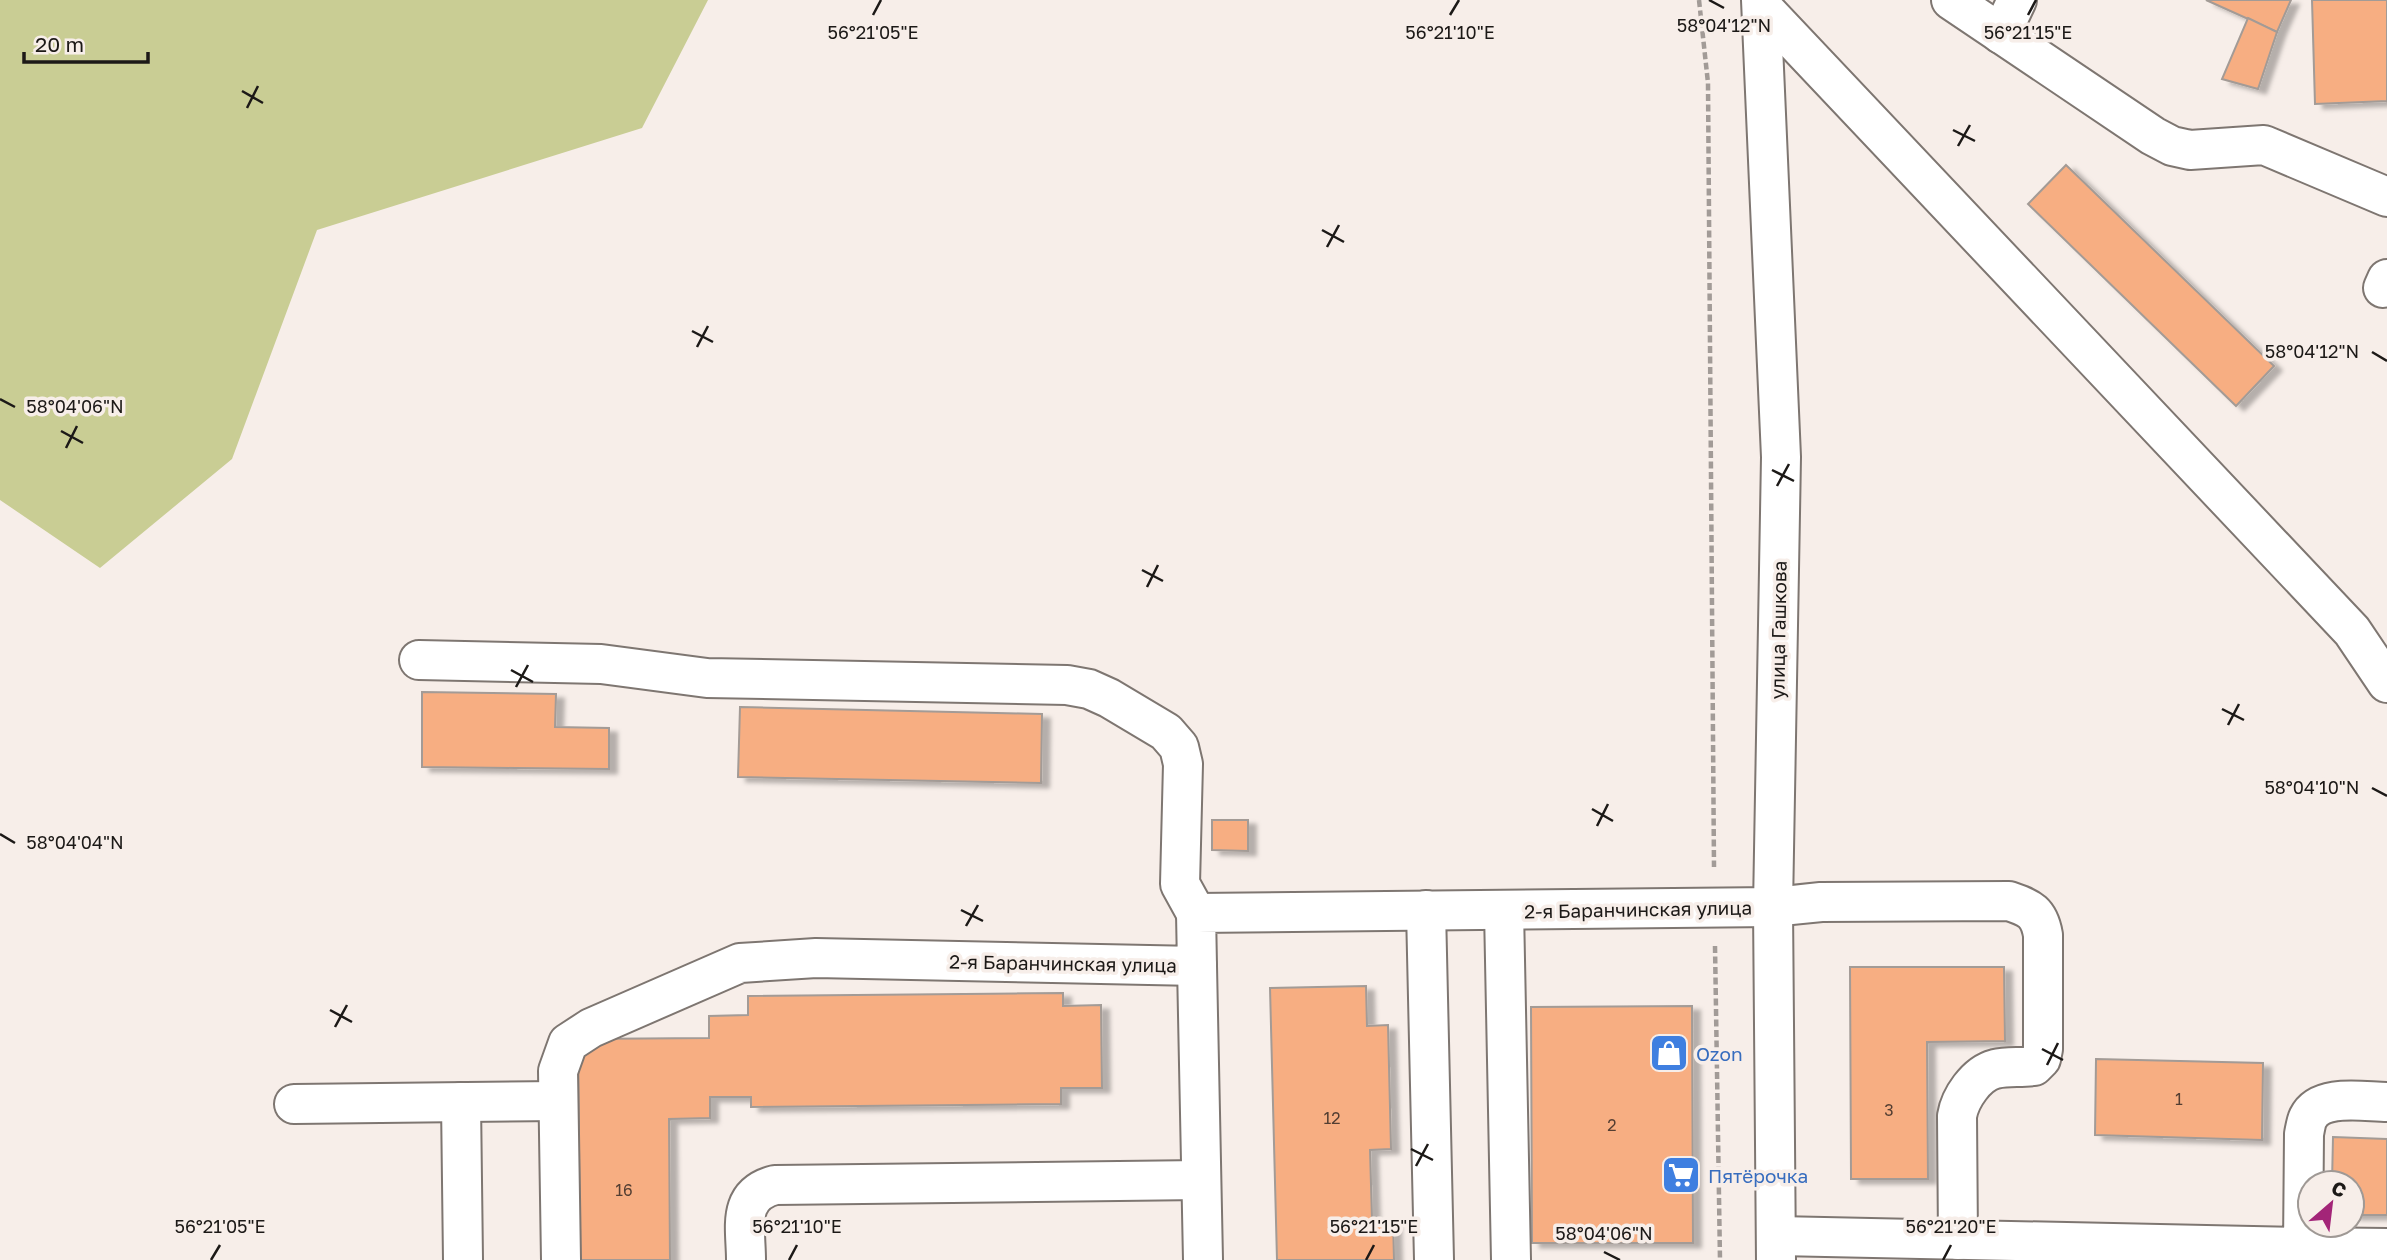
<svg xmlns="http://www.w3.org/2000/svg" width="2387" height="1260" font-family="'Golos Text',sans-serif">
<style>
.green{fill:#c9cd94}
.building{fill:#f7ae82;stroke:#a39b96;stroke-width:2;filter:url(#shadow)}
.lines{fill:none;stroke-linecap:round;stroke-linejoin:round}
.minor-casing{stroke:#7e7671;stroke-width:42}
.path{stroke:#a29b97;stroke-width:4.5;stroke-dasharray:7 3.5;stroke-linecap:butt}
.minor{stroke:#fff;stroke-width:38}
.ticks{fill:none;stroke:#1c1917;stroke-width:2.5}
.labels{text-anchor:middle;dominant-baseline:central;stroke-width:7;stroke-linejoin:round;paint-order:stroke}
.number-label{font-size:16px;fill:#533e32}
.street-label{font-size:19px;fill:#1c1917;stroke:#f7eee9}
.shop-label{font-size:19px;fill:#366cbe;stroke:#f7eee9;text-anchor:start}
.ticks-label{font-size:18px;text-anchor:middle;fill:#1c1917;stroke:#f7eee9;stroke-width:7;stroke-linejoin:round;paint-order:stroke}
</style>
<defs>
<filter id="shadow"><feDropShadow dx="8" dy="4.5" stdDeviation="2" flood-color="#0004"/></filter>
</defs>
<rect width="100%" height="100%" fill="#f7eee9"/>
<path class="green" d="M0 0H708L642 128 317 230 232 459 100 568 0 500Z"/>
<g class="building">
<path d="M2206 0H2291L2277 32Z"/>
<path d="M2312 0H2387V101L2315 104Z"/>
<path d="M2248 18 2277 32 2258 89 2222 79Z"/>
<path d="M2066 165 2274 366 2236 406 2028 204Z"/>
<path d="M422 692 556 694 555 727 609 728V769L422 767Z"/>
<path d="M740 707 1042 714 1041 783 738 777Z"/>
<path d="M1212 820H1248V851L1212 850Z"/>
<path d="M1850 967H2004L2005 1041 1927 1042 1928 1179H1851Z"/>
<path d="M1366 986 1367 1026 1388 1025 1391 1149 1370 1150 1372 1219H1393L1394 1260H1277L1270 988Z"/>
<path d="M1063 993V1006L1101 1005 1102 1088H1061V1104L751 1107V1097H710V1118L669 1119 670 1260H580L578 1039 709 1038V1016L748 1015V996Z"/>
<path d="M1692 1006 1693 1243H1532L1531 1007Z"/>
<path d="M2096 1059 2263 1063 2262 1140 2095 1135Z"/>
<path d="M2333 1137 2387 1139V1215H2352V1183H2332Z"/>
</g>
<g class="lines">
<defs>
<g id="minor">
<path d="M1761 0 1781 457 1773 907 1776 1260"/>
<path d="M1951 0 2153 136 2172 146 2190 150 2264 145 2387 197"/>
<path d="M1763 8 2352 631 2387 683"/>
<path d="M2001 34 2017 0"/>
<path d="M2383 288 2387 279"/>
<path d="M419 660 601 664 707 678 1067 685 1089 689 1109 698 1166 732 1179 747 1183 764 1180 884 1196 913"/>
<path d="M1426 910 1434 1260"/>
<path d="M1504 910 1511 1260"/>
<path d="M1197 966 1203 1260"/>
<path d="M461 1102 463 1260"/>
<path d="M294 1104 558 1101"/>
<path d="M1776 1236 2303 1247 2304 1134C2305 1129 2306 1122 2308 1118 2320 1093 2364 1102 2387 1102"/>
<path d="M561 1260 558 1071 568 1043 591 1028 740 963 816 958 1197 966 1196 913 1773 907 1821 902 2009 901C2030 908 2039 912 2043 935V1049L2041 1059 2034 1066C2021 1068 2008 1066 1995 1069 1976 1074 1960 1098 1957 1116L1958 1240"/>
<path d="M746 1260C746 1228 736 1195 775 1185L1201 1180"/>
<path d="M2303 1260V1247L2387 1248"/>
</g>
</defs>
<use href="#minor" class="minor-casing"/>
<g class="path">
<path d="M1699 0 1708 83 1714 867"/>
<path d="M1715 946 1720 1260"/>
</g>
<use href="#minor" class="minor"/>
</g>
<path class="ticks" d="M1709 0 1724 8M873 15 881 0M1450 15 1459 0M2028 15 2036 0M242 91 263 103M247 108 258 86M1953 130 1975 141M1958 146 1970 125M1322 230 1344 242M1327 247 1339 225M692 331 713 342M697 347 708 326M2372 352 2387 361M0 399 15 407M61 431 83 443M66 448 77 426M1772 470 1794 481M1777 486 1789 464M1142 570 1163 581M1147 587 1158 565M511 670 533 682M516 687 528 665M2222 709 2244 720M2228 725 2239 704M2372 788 2387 796M1592 809 1613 821M1597 826 1608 804M0 834 15 843M961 910 983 921M966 926 978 905M330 1010 352 1022M335 1027 347 1005M2042 1049 2063 1060M2047 1065 2058 1043M1411 1149 1433 1160M1416 1166 1428 1144M1604 1252 1620 1260M211 1260 220 1245M789 1260 797 1245M1366 1260 1374 1245M1943 1260 1951 1245"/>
<defs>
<symbol id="shop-square" viewBox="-11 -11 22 22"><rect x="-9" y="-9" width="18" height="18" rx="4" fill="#3f7fe0" stroke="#f7eee9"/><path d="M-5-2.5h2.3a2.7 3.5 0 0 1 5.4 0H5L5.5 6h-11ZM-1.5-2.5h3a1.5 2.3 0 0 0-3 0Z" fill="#fff"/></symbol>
<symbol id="supermarket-square" viewBox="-11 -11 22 22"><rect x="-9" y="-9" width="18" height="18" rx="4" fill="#3f7fe0" stroke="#f7eee9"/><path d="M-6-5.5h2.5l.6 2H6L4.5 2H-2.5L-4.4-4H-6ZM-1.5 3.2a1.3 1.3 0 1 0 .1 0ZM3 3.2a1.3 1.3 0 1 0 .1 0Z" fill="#fff"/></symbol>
</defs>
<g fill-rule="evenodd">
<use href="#shop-square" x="1647" y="1031" width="44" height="44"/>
<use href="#supermarket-square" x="1659" y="1153" width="44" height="44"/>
</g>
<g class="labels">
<g class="number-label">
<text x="2179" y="1099">1</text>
<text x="1889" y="1110">3</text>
<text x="1332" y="1118">12</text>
<text x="1612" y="1125">2</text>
<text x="624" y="1190">16</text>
</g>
<g class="street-label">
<text transform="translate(1778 630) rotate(-89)">улица Гашкова</text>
<text transform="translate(1638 909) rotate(-1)">2-я Баранчинская улица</text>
<text transform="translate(1063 963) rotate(1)">2-я Баранчинская улица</text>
</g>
<g class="shop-label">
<text x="1696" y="1053">Ozon</text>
<text x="1708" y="1175">Пятёрочка</text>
</g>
</g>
<g class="ticks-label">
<text x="1724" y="32">58°04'12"N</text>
<text x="873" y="39">56°21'05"E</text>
<text x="1450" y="39">56°21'10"E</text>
<text x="2028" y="39">56°21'15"E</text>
<text x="2312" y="358">58°04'12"N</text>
<text x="75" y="413">58°04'06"N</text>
<text x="2312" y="794">58°04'10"N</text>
<text x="75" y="849">58°04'04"N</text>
<text x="220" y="1233">56°21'05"E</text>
<text x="797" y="1233">56°21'10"E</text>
<text x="1374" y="1233">56°21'15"E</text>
<text x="1951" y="1233">56°21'20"E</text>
<text x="1604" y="1240">58°04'06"N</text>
</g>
<g transform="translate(2331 1204) rotate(28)"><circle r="33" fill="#f7eee9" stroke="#9f9995" stroke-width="2"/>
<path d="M0-5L12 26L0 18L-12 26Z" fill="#a32578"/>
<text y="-10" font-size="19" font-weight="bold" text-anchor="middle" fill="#1c1917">С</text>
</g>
<path d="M24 52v10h124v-10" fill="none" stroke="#1c1917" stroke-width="3.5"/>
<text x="35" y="52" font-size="21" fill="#1c1917" stroke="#f7eee9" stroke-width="5" paint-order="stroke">20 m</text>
</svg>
